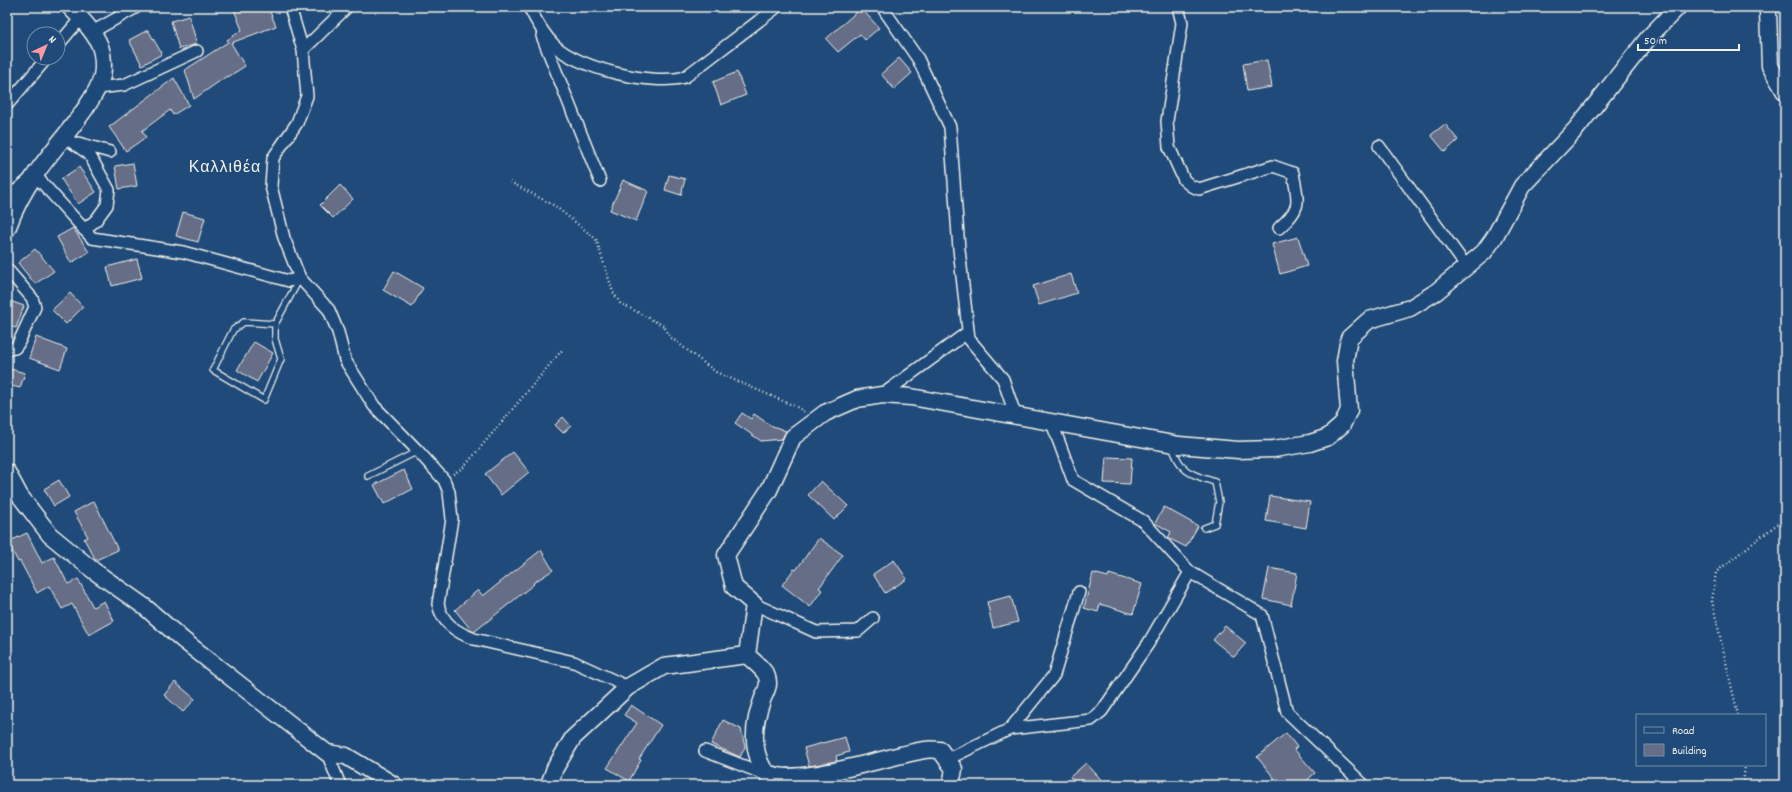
<svg xmlns="http://www.w3.org/2000/svg" width="1792" height="792" font-family="Dekko,sans-serif">
<style>
.building{fill:#656d87;stroke:#f4f1e8}
.lines{fill:none;stroke-linecap:round;stroke-linejoin:round}
.lane-casing{stroke:#f4f1e8;stroke-width:8}
.street-casing{stroke:#f4f1e8;stroke-width:14}
.secondary-casing{stroke:#f4f1e8;stroke-width:19}
.path{stroke:#f4f1e8;stroke-width:2.5;stroke-dasharray:1 3;stroke-linecap:butt}
.lane{stroke:#1f4a7a;stroke-width:5.5}
.street{stroke:#1f4a7a;stroke-width:11}
.secondary{stroke:#1f4a7a;stroke-width:16}
.labels{text-anchor:middle;dominant-baseline:central;stroke-width:3;stroke-linejoin:round;paint-order:stroke}
.quarter-label{font-size:16px;letter-spacing:1px;fill:#f4f1e8;stroke:#1f4a7a}
</style>
<rect width="100%" height="100%" fill="#1f4a7a"/>
<filter id="ink" filterUnits="userSpaceOnUse"><feTurbulence type="fractalNoise" baseFrequency=".025" numOctaves="2"/><feDisplacementMap in="SourceGraphic" scale="8" xChannelSelector="R" yChannelSelector="G"/><feConvolveMatrix kernelMatrix="1 2 1 2 8 2 1 2 1" color-interpolation-filters="sRGB"/></filter>
<g filter="url(#ink)">
<g class="building">
<path d="M233 7H268L276 26 231 43 245 66 228 77 227 76 194 99 185 70 228 42 227 40 242 30Z"/>
<path d="M861 8 879 28 865 40 860 34 838 52 826 39Z"/>
<path d="M189 16 197 44 179 49 171 21Z"/>
<path d="M148 30 162 54 142 65 129 40Z"/>
<path d="M899 58 912 73 894 89 881 74Z"/>
<path d="M1267 60 1272 87 1247 91 1243 64Z"/>
<path d="M737 72 746 95 721 105 713 82Z"/>
<path d="M174 78 189 105 173 115 170 110 142 131 146 137 126 151 109 127Z"/>
<path d="M1445 124 1458 140 1445 152 1431 135Z"/>
<path d="M133 163 137 186 119 189 115 166Z"/>
<path d="M79 167 96 192 78 204 61 179Z"/>
<path d="M669 175 685 179 681 195 665 190Z"/>
<path d="M623 180 648 191 636 221 610 210Z"/>
<path d="M340 185 353 199 333 218 320 205Z"/>
<path d="M183 212 205 218 198 242 176 236Z"/>
<path d="M73 228 89 252 71 263 57 237Z"/>
<path d="M1298 237 1307 266 1280 274 1272 244Z"/>
<path d="M35 249 54 271 35 284 18 263Z"/>
<path d="M137 259 142 278 112 286 107 267Z"/>
<path d="M394 271 423 288 412 307 383 290Z"/>
<path d="M1071 274 1077 293 1039 305 1033 286Z"/>
<path d="M70 293 83 307 66 324 52 310Z"/>
<path d="M7 300 24 306 16 328 7 325Z"/>
<path d="M36 337 67 349 60 369 29 358Z"/>
<path d="M254 342 273 353 257 382 237 370Z"/>
<path d="M7 368 25 373 20 388 7 385Z"/>
<path d="M742 413 751 419 754 414 770 425 786 431 782 439 761 441 735 423Z"/>
<path d="M563 417 571 426 563 433 555 425Z"/>
<path d="M513 452 529 472 501 495 485 474Z"/>
<path d="M1106 457 1132 458 1130 484 1104 483Z"/>
<path d="M404 470 413 489 384 504 374 485Z"/>
<path d="M59 480 69 497 54 506 44 489Z"/>
<path d="M821 481 848 506 834 520 808 495Z"/>
<path d="M1270 496 1310 502 1306 528 1266 521Z"/>
<path d="M94 501 118 550 96 560 84 539 88 537 74 512Z"/>
<path d="M1164 507 1198 526 1186 547 1168 538 1171 532 1155 523Z"/>
<path d="M27 533 42 563 54 557 68 584 78 579 93 607 104 601 114 621 89 635 72 604 62 609 49 586 37 593 20 561 18 562 8 542Z"/>
<path d="M819 538 843 555 819 588 822 590 810 607 782 585 794 569 796 570Z"/>
<path d="M541 550 553 570 533 583 534 584 474 632 472 631 455 610 478 590 483 596Z"/>
<path d="M894 560 907 579 885 593 873 574Z"/>
<path d="M1269 568 1297 573 1291 605 1263 599Z"/>
<path d="M1093 573 1108 577 1109 574 1142 584 1133 614 1100 604 1098 612 1084 608Z"/>
<path d="M1011 596 1018 622 993 628 987 602Z"/>
<path d="M1225 626 1246 643 1234 657 1213 640Z"/>
<path d="M175 682 195 699 183 712 164 695Z"/>
<path d="M631 705 661 725 639 759 641 760 629 781 607 768 637 723 624 715Z"/>
<path d="M723 720 741 729 745 747 740 757 711 744Z"/>
<path d="M1286 733 1297 747 1294 749 1315 773 1302 785H1269L1275 779 1257 757Z"/>
<path d="M845 737 849 752 836 756 837 761 809 766 804 748Z"/>
<path d="M1086 763 1106 785H1077L1070 777Z"/>
</g>
<g class="lines">
<defs>
<g id="lane">
<path d="M275 324V339L281 359 264 400 213 370 233 330 244 322 275 324 300 278"/>
<path d="M1172 446C1181 473 1190 474 1215 482L1219 502 1215 524 1204 528"/>
<path d="M368 476 418 451"/>
</g>
<g id="street">
<path d="M290 7 303 50 307 96 297 123 273 158 271 186 284 238 300 278 329 310 338 332 345 360 374 406 418 451 444 480 449 492 452 519 438 604C442 623 456 632 474 639L574 662 628 687"/>
<path d="M529 7C536 21 543 34 554 45 579 69 653 86 685 77L777 7"/>
<path d="M882 7 918 59 950 127 959 249 969 339 1003 379 1016 417"/>
<path d="M1178 7 1182 23 1167 121 1169 147 1184 180 1191 186 1199 189 1273 166 1293 173C1298 202 1303 207 1279 228"/>
<path d="M92 32 137 7"/>
<path d="M542 36 600 181"/>
<path d="M58 45 80 19"/>
<path d="M303 50 347 7"/>
<path d="M98 88 124 85 197 51"/>
<path d="M7 105 47 58"/>
<path d="M63 136 89 154 109 190 107 205 96 220 84 230"/>
<path d="M78 143 110 152"/>
<path d="M1379 146 1466 266"/>
<path d="M7 198 35 175 92 238 183 252 289 281 300 278"/>
<path d="M7 269 32 298 35 307 18 344 15 348 7 349"/>
<path d="M882 395 968 332"/>
<path d="M1190 572 1262 615 1287 712 1364 785"/>
<path d="M754 604 816 632 858 631 873 618"/>
<path d="M1010 729 1054 675 1079 592"/>
<path d="M705 751 767 775V785"/>
<path d="M327 753 340 785"/>
<path d="M948 759 1010 729 1091 720 1102 711 1148 644 1190 572 1143 521 1073 480 1052 423"/>
</g>
<g id="secondary">
<path d="M1766 7 1768 11 1770 66 1785 92"/>
<path d="M7 229C14 210 23 192 35 175 52 149 96 103 102 76 104 67 103 54 100 46 94 31 81 19 70 7"/>
<path d="M7 472 20 496 50 535 94 571 145 607 183 640 327 753 346 756 394 785"/>
<path d="M747 655 754 604 734 587 726 555 769 490 793 437 825 413 857 399 882 395 911 397 1179 445 1238 450 1274 449 1310 443 1328 437 1342 425 1349 410 1345 361 1349 338 1369 320 1410 308 1436 292 1484 252 1494 238 1522 186 1576 129 1649 37 1678 7"/>
<path d="M747 655C753 661 765 670 767 677 770 685 766 691 763 698 754 721 750 747 764 770 784 792 894 754 925 750 930 749 935 750 940 750L954 769 951 785"/>
<path d="M549 785 555 768 573 738 628 687 664 666 747 655"/>
</g>
</defs>
<use href="#lane" class="lane-casing"/>
<use href="#street" class="street-casing"/>
<use href="#secondary" class="secondary-casing"/>
<g class="path">
<path d="M510 182 555 206 596 239 613 292 620 303 664 326 670 337 716 372 799 408 804 412"/>
<path d="M453 474 464 467 563 349"/>
<path d="M1738 715 1712 601 1716 572 1785 518"/>
<path d="M1743 785 1745 765"/>
</g>
<use href="#lane" class="lane"/>
<use href="#street" class="street"/>
<use href="#secondary" class="secondary"/>
</g>
</g>
<g class="labels">
<g class="quarter-label">
<text x="225" y="168">Καλλιθέα</text>
</g>
</g>
<rect width="1792" height="792" fill="none" stroke="#1f4a7a" stroke-width="24"/>
<rect x="12" y="12" width="1768" height="768" fill="none" stroke="#f4f1e8" stroke-width="1.5" filter="url(#ink)"/>
<rect x="1636" y="714" width="130" height="52" fill="#1f4a7a" stroke="#748da6"/>
<rect x="1644" y="727" width="20" height="6" fill="#1f4a7a" stroke="#748da6"/>
<text x="1672" y="734" font-size="12" fill="#f4f1e8">Road</text>
<rect x="1644" y="744" width="20" height="12" fill="#656d87" stroke="#748da6"/>
<text x="1672" y="754" font-size="12" fill="#f4f1e8">Building</text>
<g transform="translate(46 46) rotate(44)"><circle r="19" fill="#1f4a7a" stroke="#748da6"/>
<path d="M0-3L7 15L0 10L-7 15Z" fill="#ff9aa2"/>
<text y="-6" font-size="11" font-weight="bold" text-anchor="middle" fill="#f4f1e8">N</text>
</g>
<path d="M1638 44v6h101v-6" fill="none" stroke="#f4f1e8" stroke-width="2"/>
<text x="1644" y="44" font-size="12" fill="#f4f1e8" stroke="#1f4a7a" stroke-width="3" paint-order="stroke">50 m</text>
</svg>
